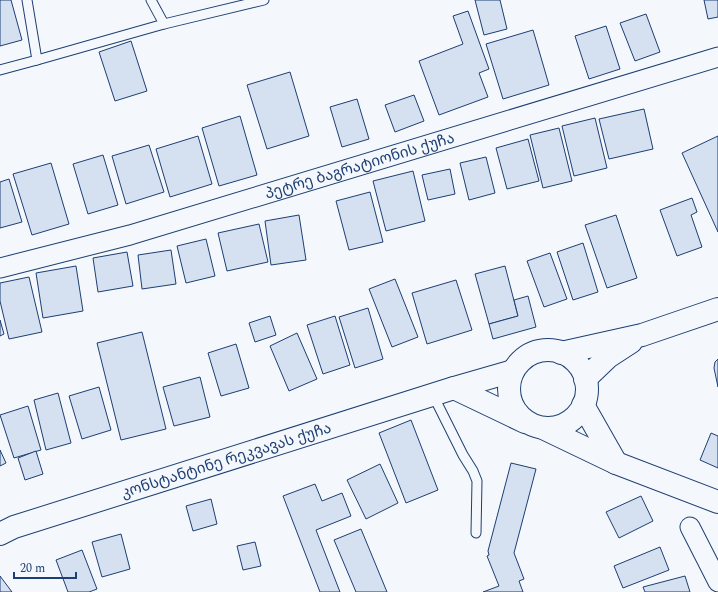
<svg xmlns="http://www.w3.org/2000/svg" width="718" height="592" font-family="Spectral,'Noto Sans Georgian',serif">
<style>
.building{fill:#d5e0f0;stroke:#1d3f73}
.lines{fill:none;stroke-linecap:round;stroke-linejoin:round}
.service-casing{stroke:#1d3f73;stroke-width:11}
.minor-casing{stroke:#1d3f73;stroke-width:21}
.tertiary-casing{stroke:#1d3f73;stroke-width:24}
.secondary-casing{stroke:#1d3f73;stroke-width:24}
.service{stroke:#f4f7fb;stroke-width:9}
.minor{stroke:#f4f7fb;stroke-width:19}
.tertiary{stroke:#f4f7fb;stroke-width:22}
.secondary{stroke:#f4f7fb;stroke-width:22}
.labels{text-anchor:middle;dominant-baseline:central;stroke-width:3;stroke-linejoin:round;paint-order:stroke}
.street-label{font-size:15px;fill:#1d3f73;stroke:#f4f7fb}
</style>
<rect width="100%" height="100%" fill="#f4f7fb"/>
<g class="building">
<path d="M0 0H11L22 40 0 46Z"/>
<path d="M475 0H500L507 29 484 35Z"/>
<path d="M704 0H718V17L708 19Z"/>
<path d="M468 11 489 69 479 73 488 97 439 115 419 61 463 44 453 16Z"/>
<path d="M646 14 660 52 635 61 620 23Z"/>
<path d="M606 26 620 69 589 79 575 36Z"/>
<path d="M533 30 549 85 503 99 486 44Z"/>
<path d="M131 41 147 91 115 101 99 52Z"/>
<path d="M290 72 309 136 267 149 247 85Z"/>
<path d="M414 95 424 121 395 132 385 105Z"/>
<path d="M357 99 369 139 342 147 330 107Z"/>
<path d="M644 109 653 149 609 159 599 119Z"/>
<path d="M240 116 257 175 219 186 202 128Z"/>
<path d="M595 118 607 168 574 176 562 126Z"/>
<path d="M559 128 572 181 543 188 530 135Z"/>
<path d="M198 136 212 184 170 197 156 149Z"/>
<path d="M718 136V232L682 153Z"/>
<path d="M528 139 539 181 507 189 496 148Z"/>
<path d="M149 145 164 192 126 204 112 156Z"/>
<path d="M103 155 118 205 88 214 73 164Z"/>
<path d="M486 157 495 193 469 200 460 163Z"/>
<path d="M51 163 69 224 32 235 13 174Z"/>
<path d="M450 169 455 194 428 200 422 175Z"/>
<path d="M413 171 425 221 386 231 373 181Z"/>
<path d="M9 179 22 222 0 228V182Z"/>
<path d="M370 192 383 242 349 250 336 201Z"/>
<path d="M692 198 697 212 691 215 702 247 677 256 660 210Z"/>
<path d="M299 215 306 260 271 265 265 221Z"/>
<path d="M616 215 637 278 607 288 585 225Z"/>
<path d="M259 224 268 262 227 271 218 233Z"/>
<path d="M206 239 215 276 186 283 177 246Z"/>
<path d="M583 243 598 292 573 300 557 252Z"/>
<path d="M171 250 176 284 142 289 138 255Z"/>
<path d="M127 252 133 286 98 292 93 258Z"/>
<path d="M550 253 567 299 544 307 527 261Z"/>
<path d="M76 266 83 311 43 318 36 273Z"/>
<path d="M505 266 518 316 489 324 475 274Z"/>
<path d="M29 277 42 332 9 339 0 301V283Z"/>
<path d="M395 279 418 337 392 347 369 289Z"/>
<path d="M456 280 472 330 427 344 412 293Z"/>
<path d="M528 296 536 327 493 339 489 324 518 316 514 300Z"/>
<path d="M368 308 383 359 355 368 339 317Z"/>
<path d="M270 316 276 335 255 342 249 323Z"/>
<path d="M335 316 350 365 323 374 307 325Z"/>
<path d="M0 320 4 334 0 336Z"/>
<path d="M142 332 166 429 121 440 97 343Z"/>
<path d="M297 333 317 379 289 391 270 346Z"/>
<path d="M236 344 249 388 221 396 208 353Z"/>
<path d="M718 359V387L714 368 715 362Z"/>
<path d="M200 377 210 417 174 426 163 387Z"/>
<path d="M99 387 111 430 82 439 69 396Z"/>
<path d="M58 393 71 443 46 450 34 400Z"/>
<path d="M28 406 41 450 14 458 0 415Z"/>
<path d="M411 420 438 490 406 503 379 433Z"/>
<path d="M711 433 718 436V468L700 460Z"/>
<path d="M0 450 6 463 0 466Z"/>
<path d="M36 451 43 474 25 480 18 458Z"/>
<path d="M511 463 536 469 514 553 524 579 519 581 523 592H483L499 586 487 556 489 555 488 551Z"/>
<path d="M380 464 398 503 366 519 347 480Z"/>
<path d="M315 484 322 501 342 493 351 516 316 530 340 592H320L283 496Z"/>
<path d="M641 496 653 521 619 538 606 512Z"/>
<path d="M211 499 217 524 193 531 186 506Z"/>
<path d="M361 529 387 592H356L334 540Z"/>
<path d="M121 534 130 569 102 577 92 542Z"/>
<path d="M255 542 261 566 243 570 237 546Z"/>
<path d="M660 547 669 570 623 588 614 566Z"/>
<path d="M82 550 97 589 89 592H68L56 560Z"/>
<path d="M0 576 12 592H0Z"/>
<path d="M685 576 690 592H645L643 587Z"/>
</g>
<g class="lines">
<defs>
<g id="service">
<path d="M27 0 37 60 164 24 151 0"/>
<path d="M164 24 264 0"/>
<path d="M0 70 37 60"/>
<path d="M433 395 463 455 473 471 477 481 476 533"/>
</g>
<g id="minor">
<path id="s1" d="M0 268 130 235 718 57"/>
<path d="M690 527 718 582"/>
</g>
<g id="tertiary">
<path d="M561 353 642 335 718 309"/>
<path d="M585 379 608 357 631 342"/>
</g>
<g id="secondary">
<circle cx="548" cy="389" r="39"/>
<path d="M454 388 525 422"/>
<path d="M583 405 616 463"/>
<path d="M543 428 616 463 718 502"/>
<path id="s2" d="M0 534 14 527 454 388 513 371"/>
</g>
</defs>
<use href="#service" class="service-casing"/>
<use href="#minor" class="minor-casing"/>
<use href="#tertiary" class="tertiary-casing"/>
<use href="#secondary" class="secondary-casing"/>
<use href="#service" class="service"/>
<use href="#minor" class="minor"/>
<use href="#tertiary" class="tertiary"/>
<use href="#secondary" class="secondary"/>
</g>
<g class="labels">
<g class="street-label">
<text stroke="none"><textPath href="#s1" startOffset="374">პეტრე ბაგრატიონის ქუჩა</textPath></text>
<text stroke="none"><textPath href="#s2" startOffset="238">კონსტანტინე რეკვავას ქუჩა</textPath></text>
</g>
</g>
<path d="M14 572v6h62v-6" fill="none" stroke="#1d3f73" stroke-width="2"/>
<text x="20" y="572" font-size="12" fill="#1d3f73" stroke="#f4f7fb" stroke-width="3" paint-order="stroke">20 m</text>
</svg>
